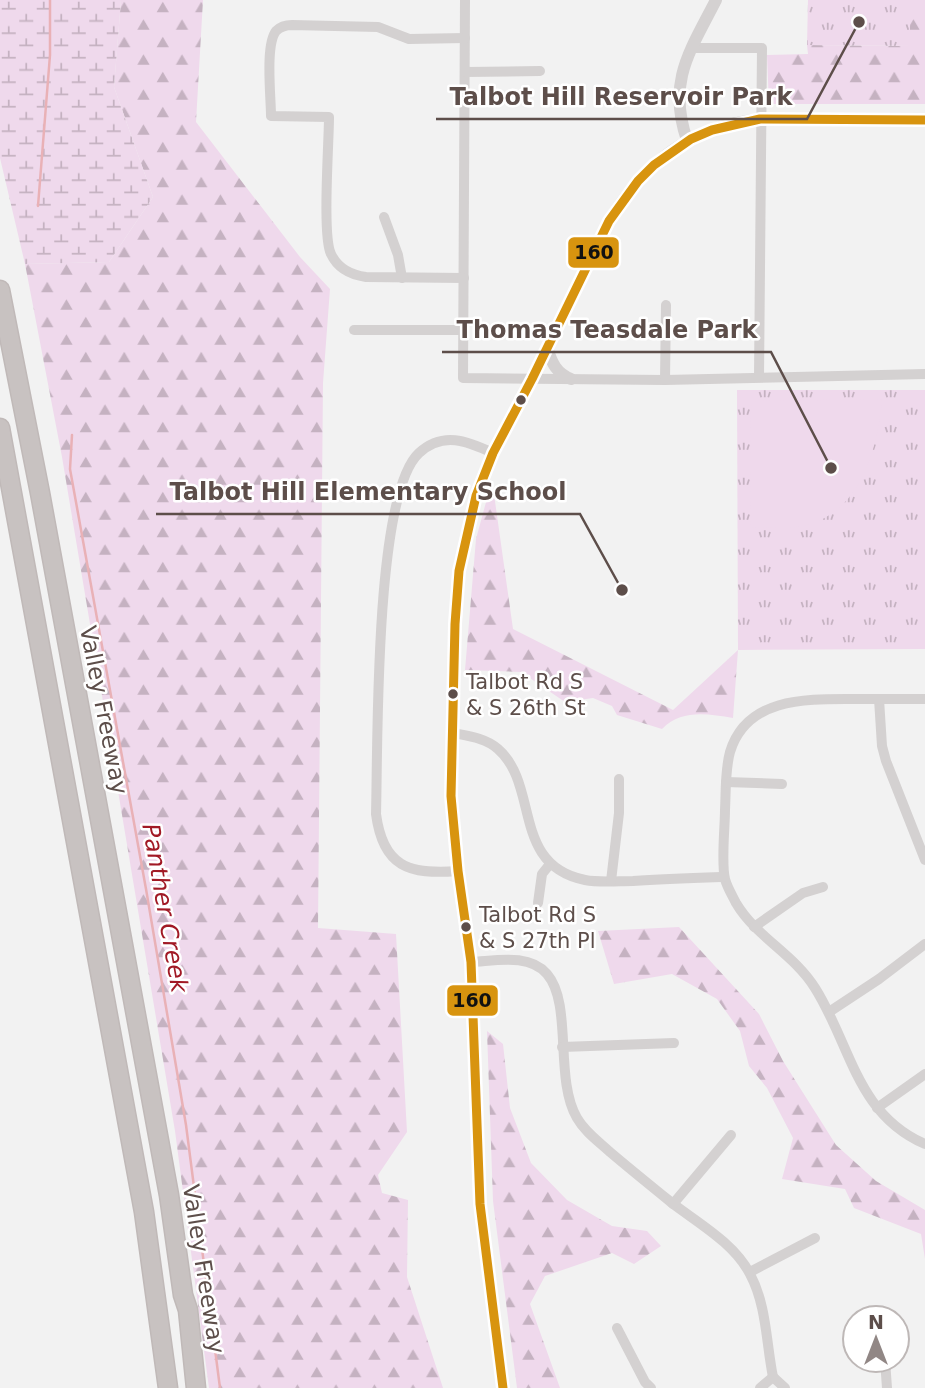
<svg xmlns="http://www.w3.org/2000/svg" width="925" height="1388" font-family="'DejaVu Sans',sans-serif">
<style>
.forest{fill:url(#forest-firs)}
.wetland{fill:url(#wetland-marsh)}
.park{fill:url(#park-tufts)}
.pitch{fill:#efd9ec}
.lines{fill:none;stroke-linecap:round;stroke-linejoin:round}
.stream{stroke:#e9b1b6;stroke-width:2.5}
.motorway-casing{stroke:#c0b9b8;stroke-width:21}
.minor{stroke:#d4d1d1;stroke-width:10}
.tertiary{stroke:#d4d1d1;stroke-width:12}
.motorway{stroke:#c8c2c1;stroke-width:18}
.bus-1-casing{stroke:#fff;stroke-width:14}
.bus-1{stroke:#d8940f;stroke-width:9}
.bus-dot{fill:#5d4e4a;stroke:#fff;stroke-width:2.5}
.labels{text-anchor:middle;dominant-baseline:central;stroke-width:5;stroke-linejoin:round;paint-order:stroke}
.bus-label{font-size:21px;fill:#5d4e4a;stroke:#fff;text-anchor:start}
.street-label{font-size:23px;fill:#5d4e4a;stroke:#fff}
.water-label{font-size:24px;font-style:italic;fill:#a11925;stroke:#fff}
.leader{fill:none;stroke:#5d4e4a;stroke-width:2.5}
.callout-dot{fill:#5d4e4a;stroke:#fff;stroke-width:2.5}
.callout-label{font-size:24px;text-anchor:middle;font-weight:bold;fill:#5d4e4a;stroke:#fff;stroke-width:5;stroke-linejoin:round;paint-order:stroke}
.line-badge{stroke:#fff;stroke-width:2.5}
.pale-badge-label{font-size:19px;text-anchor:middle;font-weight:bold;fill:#111}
</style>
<defs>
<pattern id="forest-firs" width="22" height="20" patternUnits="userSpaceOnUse" patternTransform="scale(1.75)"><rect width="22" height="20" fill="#efd9ec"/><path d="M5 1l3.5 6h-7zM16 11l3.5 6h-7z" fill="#c5b2c1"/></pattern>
<pattern id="wetland-marsh" width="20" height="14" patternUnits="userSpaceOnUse" patternTransform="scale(1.75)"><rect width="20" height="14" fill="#efd9ec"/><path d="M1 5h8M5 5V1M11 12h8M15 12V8" fill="none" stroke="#c5b2c1"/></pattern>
<pattern id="park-tufts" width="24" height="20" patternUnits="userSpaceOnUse" patternTransform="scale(1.75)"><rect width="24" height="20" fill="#efd9ec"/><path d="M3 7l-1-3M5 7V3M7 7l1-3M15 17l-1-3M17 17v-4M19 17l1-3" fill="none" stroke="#c5b2c1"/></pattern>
</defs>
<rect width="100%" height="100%" fill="#f2f2f2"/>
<g class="forest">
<path d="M121 0H203L196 122 300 257 330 289 323 383 318 928 396 934 407 1132 378 1175 382 1193 408 1200 407 1277 443 1388H209L175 1131 62 457 25 264 109 262 153 197 114 87Z"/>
<path d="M910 0H925V104H769L767 55 808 54 807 45 910 46Z"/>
<path d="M492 480 513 629 673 710 738 650 733 718C707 714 682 709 662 729L617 715 612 706 593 698 565 702 521 672 465 670 476 539Z"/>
<path d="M679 927 759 1014 783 1061 836 1145 876 1181 925 1210V1259L921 1234 854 1208 845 1189 782 1179 793 1138 767 1088 749 1066 740 1031 717 999 672 974 614 984 598 931Z"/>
<path d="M487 1031 503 1044 510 1108 531 1163 567 1200 612 1226 647 1231 661 1246 634 1264 612 1253 545 1276 530 1304 560 1388H517L493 1201Z"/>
</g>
<path class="wetland" d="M0 0H121L114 87 153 197 109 262 25 264 0 158Z"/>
<g class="park">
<path d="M808 0H910V46L807 45Z"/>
<path d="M737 390H925V649L738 650Z"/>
</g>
<path class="pitch" d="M882 399C878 444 864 503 816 522 796 530 773 528 751 527L750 406 757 401Z"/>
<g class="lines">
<g class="stream">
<path d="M38 206 50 55V0"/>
<path d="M72 435 70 469 146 889 186 1125 220 1388"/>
</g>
<defs>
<g id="motorway">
<path d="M0 290 40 493 169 1195 183 1295 188 1310 196 1388"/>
<path d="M0 428 144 1212 168 1388"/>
</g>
</defs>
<use href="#motorway" class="motorway-casing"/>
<g class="minor">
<path d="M465 0 463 378 665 380 925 374"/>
<path d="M692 48H762L759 377"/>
<path d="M465 72 540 71"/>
<path d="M384 217 398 255 402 278"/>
<path d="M464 278 366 277C351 275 338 269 331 254 322 236 329 143 329 117L271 116C271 97 265 45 276 31 281 26 286 25 292 25L378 27 409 39 465 38"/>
<path d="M354 330H463"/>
<path d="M665 380 666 305"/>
<path d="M879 699 882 746 886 761 925 860"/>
<path d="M925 699C902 699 879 699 856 699 809 699 747 696 730 752 725 770 726 791 725 810 725 827 721 863 725 879 727 887 732 895 736 903 756 937 794 954 815 988 851 1045 856 1114 925 1144"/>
<path d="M453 733C468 736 486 738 498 749 540 786 511 865 585 880 600 883 618 881 633 881 663 879 694 878 724 877"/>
<path d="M726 782 782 784"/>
<path d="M458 871C409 875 383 867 376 814 378 747 374 494 419 453 443 431 467 441 493 453"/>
<path d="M611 881 619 813V779"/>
<path d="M538 903 542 874 550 864"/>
<path d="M754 927 803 893 823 887"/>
<path d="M471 962C495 961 529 953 547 974 573 1004 554 1079 577 1118 585 1132 598 1141 610 1152 630 1169 651 1186 672 1203 698 1223 734 1243 750 1274 767 1306 766 1343 773 1377"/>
<path d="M829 1012 879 979 925 944"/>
<path d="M562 1047 674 1043"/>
<path d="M877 1108 925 1074"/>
<path d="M673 1204 731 1135"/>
<path d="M750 1272 815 1238"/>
<path d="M617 1328 645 1382 651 1388"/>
<path d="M885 1360 887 1388"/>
<path d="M760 1388 773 1377 785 1388"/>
</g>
<g class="tertiary">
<path d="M687 140C667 81 690 51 716 0"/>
<path d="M547 348C552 363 556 373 571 379"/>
<path d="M503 1388 480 1204 471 962 458 871 451 796 455 624 459 571 476 496 493 453 532 379 609 221C646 161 689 128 760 119L925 120"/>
</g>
<use href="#motorway" class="motorway"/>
<defs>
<path id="bus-1" d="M503 1388 480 1204 471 962 458 871 451 796 455 624 459 571 476 496 493 453 532 379 609 221 638 181 654 165 691 139 712 130 760 119 925 120"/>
</defs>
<use href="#bus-1" class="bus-1-casing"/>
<use href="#bus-1" class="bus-1"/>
</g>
<g class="bus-dot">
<circle cx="521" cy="400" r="6"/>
<circle cx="453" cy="694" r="6"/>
<circle cx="466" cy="927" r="6"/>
</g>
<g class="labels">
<g class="bus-label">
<text x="466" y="682">Talbot Rd S<tspan x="466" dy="26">&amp; S 26th St</tspan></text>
<text x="479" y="915">Talbot Rd S<tspan x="479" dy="26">&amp; S 27th Pl</tspan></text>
</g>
<g class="street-label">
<text transform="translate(104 710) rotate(79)">Valley Freeway</text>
<text transform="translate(204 1269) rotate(81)">Valley Freeway</text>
</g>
<g class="water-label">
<text transform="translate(165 908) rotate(80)">Panther Creek</text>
</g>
</g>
<path class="leader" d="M859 22L807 119H436M831 468L771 352H442M622 590L580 514H156"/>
<g class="callout-dot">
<circle cx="859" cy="22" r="7"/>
<circle cx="831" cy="468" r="7"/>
<circle cx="622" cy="590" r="7"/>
</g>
<g class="callout-label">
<text x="621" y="105">Talbot Hill Reservoir Park</text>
<text x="607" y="338">Thomas Teasdale Park</text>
<text x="368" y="500">Talbot Hill Elementary School</text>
</g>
<g class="line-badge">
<rect x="567" y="236" width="53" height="33" rx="7" fill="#d8940f"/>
<rect x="446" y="984" width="53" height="33" rx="7" fill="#d8940f"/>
</g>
<g class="pale-badge-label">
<text x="594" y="259">160</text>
<text x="472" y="1007">160</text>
</g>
<g transform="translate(876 1339)"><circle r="33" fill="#ffffff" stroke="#beb8b7" stroke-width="2"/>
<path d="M0-5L12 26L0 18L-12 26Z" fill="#918785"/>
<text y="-10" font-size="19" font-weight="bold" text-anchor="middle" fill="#5d4e4a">N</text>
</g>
</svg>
